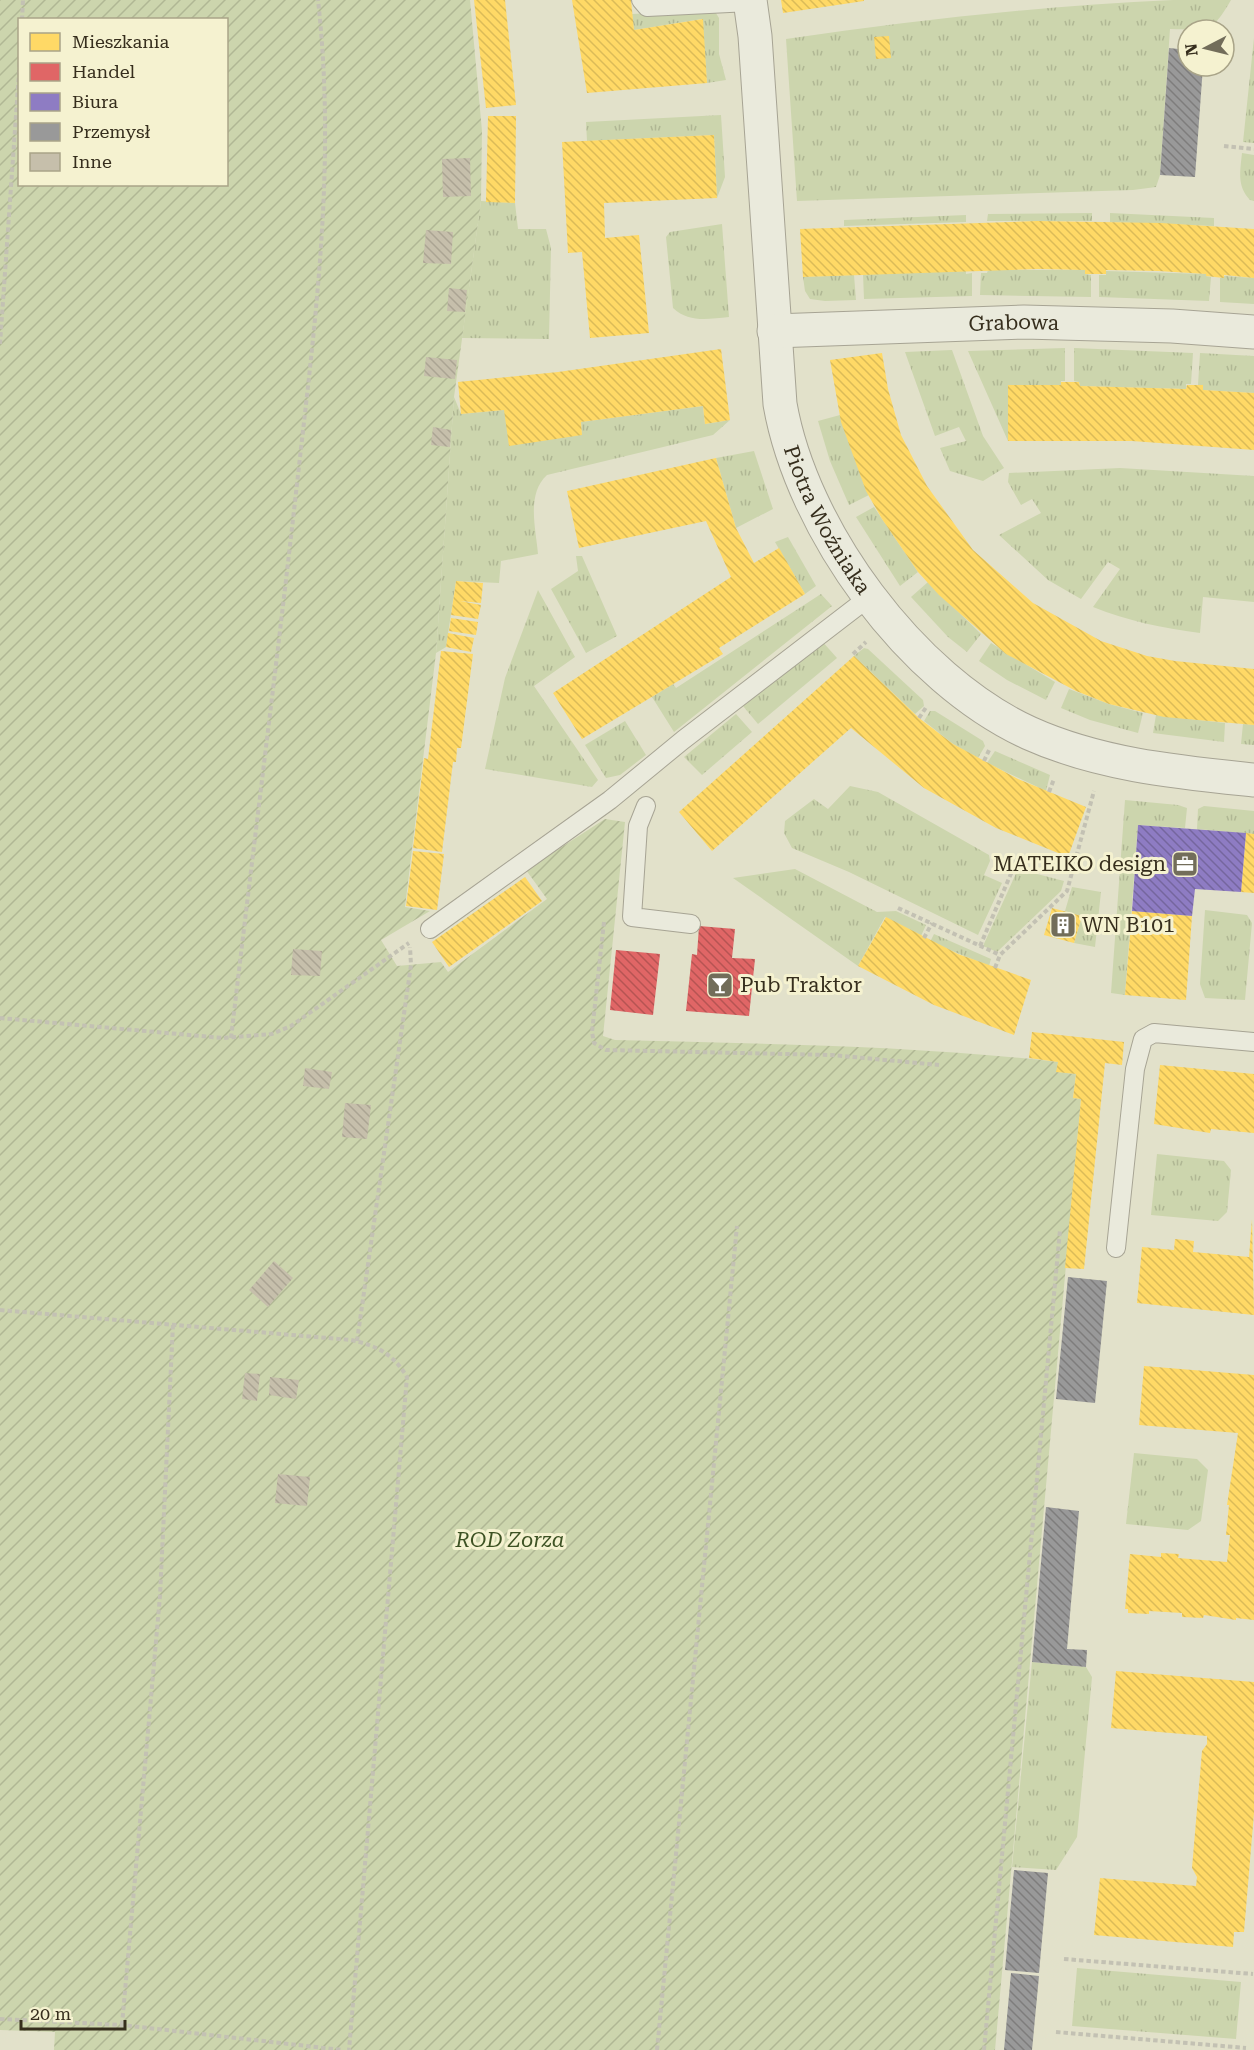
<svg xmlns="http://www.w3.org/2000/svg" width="1254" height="2050" font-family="'Roboto Serif',serif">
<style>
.grass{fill:url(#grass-tufts)}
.garden{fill:url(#garden-furrows);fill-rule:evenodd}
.homes{fill:url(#homes-back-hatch)}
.shops{fill:url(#shops-back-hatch)}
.offices{fill:url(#offices-back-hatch)}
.industry{fill:url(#industry-back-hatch)}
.building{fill:url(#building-back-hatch)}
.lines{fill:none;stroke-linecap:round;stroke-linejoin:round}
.lane-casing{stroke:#a7a494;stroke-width:20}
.street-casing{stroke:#a7a494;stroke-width:35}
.path{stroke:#c3c1b3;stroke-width:4;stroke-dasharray:4.5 3;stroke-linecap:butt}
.lane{stroke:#eaeadc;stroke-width:18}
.street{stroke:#eaeadc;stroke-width:33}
.labels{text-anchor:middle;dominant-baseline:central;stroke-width:6;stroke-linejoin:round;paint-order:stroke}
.street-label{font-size:21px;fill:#362e1d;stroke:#f5f2d0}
.poi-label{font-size:21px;fill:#362e1d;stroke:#f5f2d0;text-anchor:start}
.park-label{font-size:21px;font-style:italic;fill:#3d5223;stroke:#f5f2d0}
</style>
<defs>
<pattern id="grass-tufts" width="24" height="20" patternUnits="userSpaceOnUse" patternTransform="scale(1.5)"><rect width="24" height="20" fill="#ccd5ad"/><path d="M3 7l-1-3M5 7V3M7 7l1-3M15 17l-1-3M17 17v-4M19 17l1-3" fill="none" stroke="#b0b794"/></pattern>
<pattern id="garden-furrows" width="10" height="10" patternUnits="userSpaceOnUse" patternTransform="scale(1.5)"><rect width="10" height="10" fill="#ccd5ad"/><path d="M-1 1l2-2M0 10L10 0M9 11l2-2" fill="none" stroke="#b0b794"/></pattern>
<pattern id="homes-back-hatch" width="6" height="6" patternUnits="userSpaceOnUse" patternTransform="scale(1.5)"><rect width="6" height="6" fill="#ffd966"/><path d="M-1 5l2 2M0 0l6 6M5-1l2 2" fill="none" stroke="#dbbb58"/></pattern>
<pattern id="shops-back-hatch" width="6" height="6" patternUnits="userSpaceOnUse" patternTransform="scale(1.5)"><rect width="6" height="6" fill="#e06666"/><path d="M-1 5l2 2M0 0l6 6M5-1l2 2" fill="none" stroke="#b65453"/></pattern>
<pattern id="offices-back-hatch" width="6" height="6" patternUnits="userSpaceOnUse" patternTransform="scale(1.5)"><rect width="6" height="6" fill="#8e7cc3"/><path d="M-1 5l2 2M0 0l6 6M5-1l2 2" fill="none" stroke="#75669e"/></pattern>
<pattern id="industry-back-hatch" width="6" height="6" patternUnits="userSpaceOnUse" patternTransform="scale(1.5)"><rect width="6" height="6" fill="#999"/><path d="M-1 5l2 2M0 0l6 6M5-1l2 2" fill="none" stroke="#7e7d7c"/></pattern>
<pattern id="building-back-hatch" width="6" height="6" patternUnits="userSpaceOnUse" patternTransform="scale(1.5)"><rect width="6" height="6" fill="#c6bfab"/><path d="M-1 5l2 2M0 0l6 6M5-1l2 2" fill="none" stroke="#aba493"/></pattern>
</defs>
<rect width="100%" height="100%" fill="#e2e1ca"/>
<g class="grass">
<path d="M1173 0H1231C1212 33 1208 31 1170 29L1160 175 1156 187 1133 190 797 201 786 39C915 20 1043 6 1173 0Z"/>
<path d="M714 10 719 18V54L726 80 707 83 702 19 634 30 632 14Z"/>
<path d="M1254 38V143L1243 142Z"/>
<path d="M721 115 725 177 717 198 714 135 587 141 586 122Z"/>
<path d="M1242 153 1254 155V201L1250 200C1237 186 1240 172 1242 153Z"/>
<path d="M481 201 515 203 518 229H546L551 248 549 339 462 338Z"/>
<path d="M1092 213V221H987L988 214Z"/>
<path d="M1110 213 1214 218V226L1110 222Z"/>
<path d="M966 215V222L844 226V220Z"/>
<path d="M722 224 729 317C708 319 689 323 673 308L666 237 670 232Z"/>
<path d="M988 270H1085V274L1091 275V297L980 295 981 273H987Z"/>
<path d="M966 271V274L972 273V296L864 299 863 274Z"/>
<path d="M1106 271 1206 274V276L1211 277 1209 301 1099 297V275H1106Z"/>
<path d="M854 275 856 300 825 301 810 299 805 291 803 277Z"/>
<path d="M1225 276 1254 278V304L1220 302V278Z"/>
<path d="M1065 348V381H1061V385H1008V441L968 351Z"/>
<path d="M1074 348 1193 353 1191 384H1186V389L1080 386 1079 382 1074 381Z"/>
<path d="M952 350 983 436 1004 468 983 481 950 471 940 448 966 441 959 427 935 436 905 352Z"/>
<path d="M1200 353 1254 356V393L1203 390V385H1198Z"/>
<path d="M454 397 461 414 504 410 582 434 581 422 703 406 705 424 730 420 713 435 547 475C526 494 536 529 538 554L501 561 499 583 456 581 446 647 436 653Z"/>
<path d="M840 415 869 495 849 505 830 461 818 421Z"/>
<path d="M754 451 773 509 736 528 716 458Z"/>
<path d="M1120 468 1254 476V602L1203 597 1200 633C1162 628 1128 621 1093 607L1120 569 1108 562 1081 599 1048 580 999 535 1041 513 1032 499 1021 505 1008 482 1009 473Z"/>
<path d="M874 507 918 572 900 586 856 517Z"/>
<path d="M788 537 816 586 805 594 775 542Z"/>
<path d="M576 556H582L617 636 586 653 551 589 578 571Z"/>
<path d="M928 582 981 634 967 652 948 637 911 597Z"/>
<path d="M538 590 575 657 534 686 598 780 592 787 485 769 505 678Z"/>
<path d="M821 594 832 606 674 732 652 697 673 684 676 688Z"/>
<path d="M821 640 837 658 758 724 743 706Z"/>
<path d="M991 643 1055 682 1046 700 1007 680 979 661Z"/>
<path d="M864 648 868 649 923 700 924 706 915 714 854 656Z"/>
<path d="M1069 689 1109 704 1143 713 1138 733 1090 720 1061 708Z"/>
<path d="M930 711H935L983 741 985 746 978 758 953 744 924 721Z"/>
<path d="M736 714 752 732 702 775 684 757Z"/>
<path d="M1156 715 1225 723 1224 742 1153 733Z"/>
<path d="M625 721 646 755 620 775 606 778 585 745Z"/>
<path d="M1243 724 1254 725V745L1241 744Z"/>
<path d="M995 751 1050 775 1046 791 987 763Z"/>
<path d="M850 786 878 792 989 855 990 861 984 875 1002 883 978 935 849 872 792 848 784 833 785 821 814 799 828 809Z"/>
<path d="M1125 800 1178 805 1187 808 1185 828 1138 825 1125 995 1111 993Z"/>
<path d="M1204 806 1254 811V834L1197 829 1198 809Z"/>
<path d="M795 869 877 912 896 911 926 925 921 936 885 917 858 966 733 878Z"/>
<path d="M1018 869 1064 881 1061 891 997 952 983 946Z"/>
<path d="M1072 887 1101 892 1095 947 1074 943 1082 916 1065 911Z"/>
<path d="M1205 910 1247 915 1252 923 1245 1000 1205 998 1200 984Z"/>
<path d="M934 934 991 959 989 966 930 942Z"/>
<path d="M1157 1154 1224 1161 1231 1170 1227 1212 1218 1221 1151 1215Z"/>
<path d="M1134 1453 1197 1459 1208 1470 1201 1521 1188 1530 1126 1524Z"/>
<path d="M1032 1662 1086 1667 1092 1677 1077 1837 1056 1870 1012 1867Z"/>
<path d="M1077 1968 1241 1982 1236 2039 1072 2026Z"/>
</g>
<path class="garden" d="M0 0H470L482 131 481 201 454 397 436 653 405 907 430 911 381 940 397 966 441 962 448 972 547 899 526 870 605 819 625 822 603 1036 615 1040C763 1044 911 1045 1058 1062L1057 1072 1076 1074 1073 1098 1081 1099 995 2050H54L55 2032 0 2030ZM20 20H226V184H20Z"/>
<g class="homes">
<path d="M474 0H505L516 105 486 108Z"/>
<path d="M572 0H631L634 30 703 19 707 83 587 93Z"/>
<path d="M781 0H864V1L783 13Z"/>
<path d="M889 36 891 58 876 59 874 37Z"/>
<path d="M488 116H516L515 203 486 202Z"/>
<path d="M714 135 717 198 604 203 605 238 639 235 649 333 590 338 582 252 568 253 562 142Z"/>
<path d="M1037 221 1161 223 1254 229V278L1224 275V278L1206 276V274L1158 271 1106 270V274H1085V270L1038 269 803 277 800 229Z"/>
<path d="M721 349 730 420 705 424 703 406 581 422 582 435 509 446 504 410 461 414 458 382 558 372Z"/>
<path d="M882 353 888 389 901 435 927 486 973 550 1033 603 1101 641 1147 656 1175 661 1254 669V725L1164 717 1109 704 1076 691 1006 654 939 595 918 572 882 519 866 491 841 422 830 360Z"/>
<path d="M1061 382H1079L1080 386 1186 389 1187 385H1203V390L1254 393V450L1132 441H1008V385H1061Z"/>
<path d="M716 458 736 528 754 563 779 548 805 594 719 648 723 654 582 739 553 693 731 577 706 521 579 548 567 491Z"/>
<path d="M456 581 483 583 481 603 460 601 481 605 478 619 451 615Z"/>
<path d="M451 618 478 622 476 635 449 631Z"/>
<path d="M448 633 474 638 471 652 446 647Z"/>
<path d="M441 651 473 654 461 748H457L456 762H453L442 852 413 848 424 758 428 759Z"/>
<path d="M854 656 919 718 953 744 1018 779 1086 807 1068 857 996 828 924 788 851 728 712 851 679 812Z"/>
<path d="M1246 833 1254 834V893L1241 892Z"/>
<path d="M413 851 444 854 437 910 406 906Z"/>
<path d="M525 877 542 901 449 967 432 942Z"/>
<path d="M1052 908 1082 916 1074 943 1044 935Z"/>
<path d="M1132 911 1192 916 1186 1000 1125 995Z"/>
<path d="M886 917 958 954 1031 980 1014 1035 934 1005 858 966Z"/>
<path d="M1032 1032 1124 1042 1122 1065 1105 1063 1084 1269 1065 1268 1081 1099 1073 1098 1076 1074 1056 1072 1058 1062 1029 1058Z"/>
<path d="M1160 1065 1254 1074V1133L1211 1129 1210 1133 1154 1124Z"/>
<path d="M1252 1219 1254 1315 1137 1303 1142 1247 1174 1250 1175 1239 1194 1241 1193 1252 1249 1257Z"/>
<path d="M1144 1366 1254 1375V1620L1236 1618V1620L1204 1615 1203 1618 1182 1617V1613L1149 1611V1614L1128 1613V1609H1125L1130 1554 1161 1557V1553L1179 1554 1178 1558 1227 1562 1230 1535H1226L1229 1505H1227L1238 1433 1139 1425Z"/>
<path d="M1116 1671 1254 1682V1813L1244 1932H1234L1233 1947 1094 1935 1100 1878 1196 1886 1197 1877 1192 1868 1202 1751 1207 1744V1736L1111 1728Z"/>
</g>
<g class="shops">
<path d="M699 926 735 929 732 958 755 959 749 1016 686 1011 692 954 697 955Z"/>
<path d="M616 950 660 954 653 1015 610 1010Z"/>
</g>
<path class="offices" d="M1138 825 1246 833 1241 892 1195 889 1192 916 1132 911Z"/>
<g class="industry">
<path d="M1169 48 1188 50V66H1203L1195 177 1160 175Z"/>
<path d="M1068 1277 1107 1281 1095 1403 1056 1399Z"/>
<path d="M1046 1507 1079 1511 1067 1649 1087 1650 1086 1667 1032 1662Z"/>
<path d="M1014 1870 1048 1873 1039 1973 1005 1970Z"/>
<path d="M1011 1973 1039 1976 1032 2050H1004Z"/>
</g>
<g class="building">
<path d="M470 158 471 196 443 197 442 159Z"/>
<path d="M426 230 453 232 451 264 423 263Z"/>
<path d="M449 288 467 290 465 312 447 311Z"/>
<path d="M426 357 457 360 455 379 424 376Z"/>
<path d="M433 427 451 430 450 447 431 445Z"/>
<path d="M293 949 322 951 320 976 291 975Z"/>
<path d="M305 1068 332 1072 329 1089 303 1086Z"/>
<path d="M345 1103 371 1105 367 1139 342 1137Z"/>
<path d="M274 1261 293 1278 268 1307 249 1290Z"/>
<path d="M245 1373 260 1374 257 1401 242 1399Z"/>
<path d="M270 1377 299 1380 296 1399 269 1395Z"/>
<path d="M278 1474 310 1477 307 1506 275 1503Z"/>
</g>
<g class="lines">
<defs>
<g id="lane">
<path d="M641 0 647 7 750 2"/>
<path d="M646 806 638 826 632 917 691 924"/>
<path d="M430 929 610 800 683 740 868 598"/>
<path d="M1116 1248 1135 1069 1143 1039 1154 1033 1254 1042"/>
</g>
<g id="street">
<path id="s1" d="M750 0 755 36 780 404C802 530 911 679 1029 733 1100 765 1177 772 1254 780"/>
<path id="s2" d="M774 331 1024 322 1172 326 1254 332"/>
</g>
</defs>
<use href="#lane" class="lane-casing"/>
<use href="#street" class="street-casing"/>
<g class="path">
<path d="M22 20 23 0"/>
<path d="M1224 146 1254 149"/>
<path d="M0 344 20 58"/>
<path d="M853 654 866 642"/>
<path d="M919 718 927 706"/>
<path d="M984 761 990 748"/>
<path d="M1049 792 1054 779"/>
<path d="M898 908 1000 955"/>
<path d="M604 922 592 1032 594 1043 606 1050 832 1055 939 1065"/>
<path d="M924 938 932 923"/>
<path d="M980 946 1019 855"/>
<path d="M995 968 1000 955 1067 891 1094 791"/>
<path d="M0 1018 223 1038 272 1034 291 1026 409 943"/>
<path d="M231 1038C253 850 277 663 298 475 316 315 336 162 318 0"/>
<path d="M0 1310 351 1340C378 1346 393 1354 407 1377L349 2050"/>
<path d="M357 1341 411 965 410 947"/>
<path d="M1064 1959 1253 1974"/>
<path d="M0 2019 122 2025 342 2050"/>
<path d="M122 2025 160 1596 173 1324"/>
<path d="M1056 2032 1246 2048"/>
<path d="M657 2050 737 1226"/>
<path d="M984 2050 1060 1230"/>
</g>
<use href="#lane" class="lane"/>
<use href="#street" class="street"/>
</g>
<defs>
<symbol id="office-square" viewBox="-11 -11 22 22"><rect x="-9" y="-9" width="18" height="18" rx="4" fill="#726d5a" stroke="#f5f2d0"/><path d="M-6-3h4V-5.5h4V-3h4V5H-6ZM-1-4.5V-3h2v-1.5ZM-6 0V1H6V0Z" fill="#fff"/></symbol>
<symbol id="building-square" viewBox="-11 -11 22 22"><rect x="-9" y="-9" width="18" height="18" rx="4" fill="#726d5a" stroke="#f5f2d0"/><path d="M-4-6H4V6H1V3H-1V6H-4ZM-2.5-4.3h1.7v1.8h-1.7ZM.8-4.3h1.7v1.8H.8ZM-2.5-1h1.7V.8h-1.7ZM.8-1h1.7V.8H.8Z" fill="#fff"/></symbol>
<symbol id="bar-square" viewBox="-11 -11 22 22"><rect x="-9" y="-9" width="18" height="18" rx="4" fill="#726d5a" stroke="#f5f2d0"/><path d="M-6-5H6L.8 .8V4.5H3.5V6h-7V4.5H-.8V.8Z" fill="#fff"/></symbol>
</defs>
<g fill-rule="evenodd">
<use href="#office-square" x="1170" y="849" width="30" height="30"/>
<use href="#building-square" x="1048" y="910" width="30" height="30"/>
<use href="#bar-square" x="705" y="970" width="30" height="30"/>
</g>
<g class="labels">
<g class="street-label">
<text stroke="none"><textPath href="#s2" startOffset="240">Grabowa</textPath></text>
<text stroke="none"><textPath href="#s1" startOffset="531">Piotra Woźniaka</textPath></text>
</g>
<g class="poi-label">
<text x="1166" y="864" text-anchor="end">MATEIKO design</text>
<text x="1082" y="925">WN B101</text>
<text x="740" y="985">Pub Traktor</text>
</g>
<g class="park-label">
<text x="510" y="1540">ROD Zorza</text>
</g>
</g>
<rect x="18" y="18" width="210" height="168" fill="#f5f2d0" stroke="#a9a488" stroke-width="1.5"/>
<rect x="30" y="33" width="30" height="18" fill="#ffd966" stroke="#a9a488" stroke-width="1.5"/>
<text x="72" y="48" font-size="18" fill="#362e1d">Mieszkania</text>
<rect x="30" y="63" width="30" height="18" fill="#e06666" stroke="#a9a488" stroke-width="1.5"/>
<text x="72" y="78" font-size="18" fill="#362e1d">Handel</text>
<rect x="30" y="93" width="30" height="18" fill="#8e7cc3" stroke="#a9a488" stroke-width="1.5"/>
<text x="72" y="108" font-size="18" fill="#362e1d">Biura</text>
<rect x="30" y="123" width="30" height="18" fill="#999999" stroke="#a9a488" stroke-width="1.5"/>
<text x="72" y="138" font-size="18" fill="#362e1d">Przemysł</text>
<rect x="30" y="153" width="30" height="18" fill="#c6bfab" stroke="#a9a488" stroke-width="1.5"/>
<text x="72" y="168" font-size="18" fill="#362e1d">Inne</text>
<g transform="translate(1206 48) rotate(263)"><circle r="28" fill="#f5f2d0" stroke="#a9a488" stroke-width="1.5"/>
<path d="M0-4.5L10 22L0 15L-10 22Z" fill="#726d5a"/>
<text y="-9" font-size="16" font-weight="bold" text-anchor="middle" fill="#362e1d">N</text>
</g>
<path d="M21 2020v9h104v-9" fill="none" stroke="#362e1d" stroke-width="3"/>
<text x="30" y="2020" font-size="18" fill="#362e1d" stroke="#f5f2d0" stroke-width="4.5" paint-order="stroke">20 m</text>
</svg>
